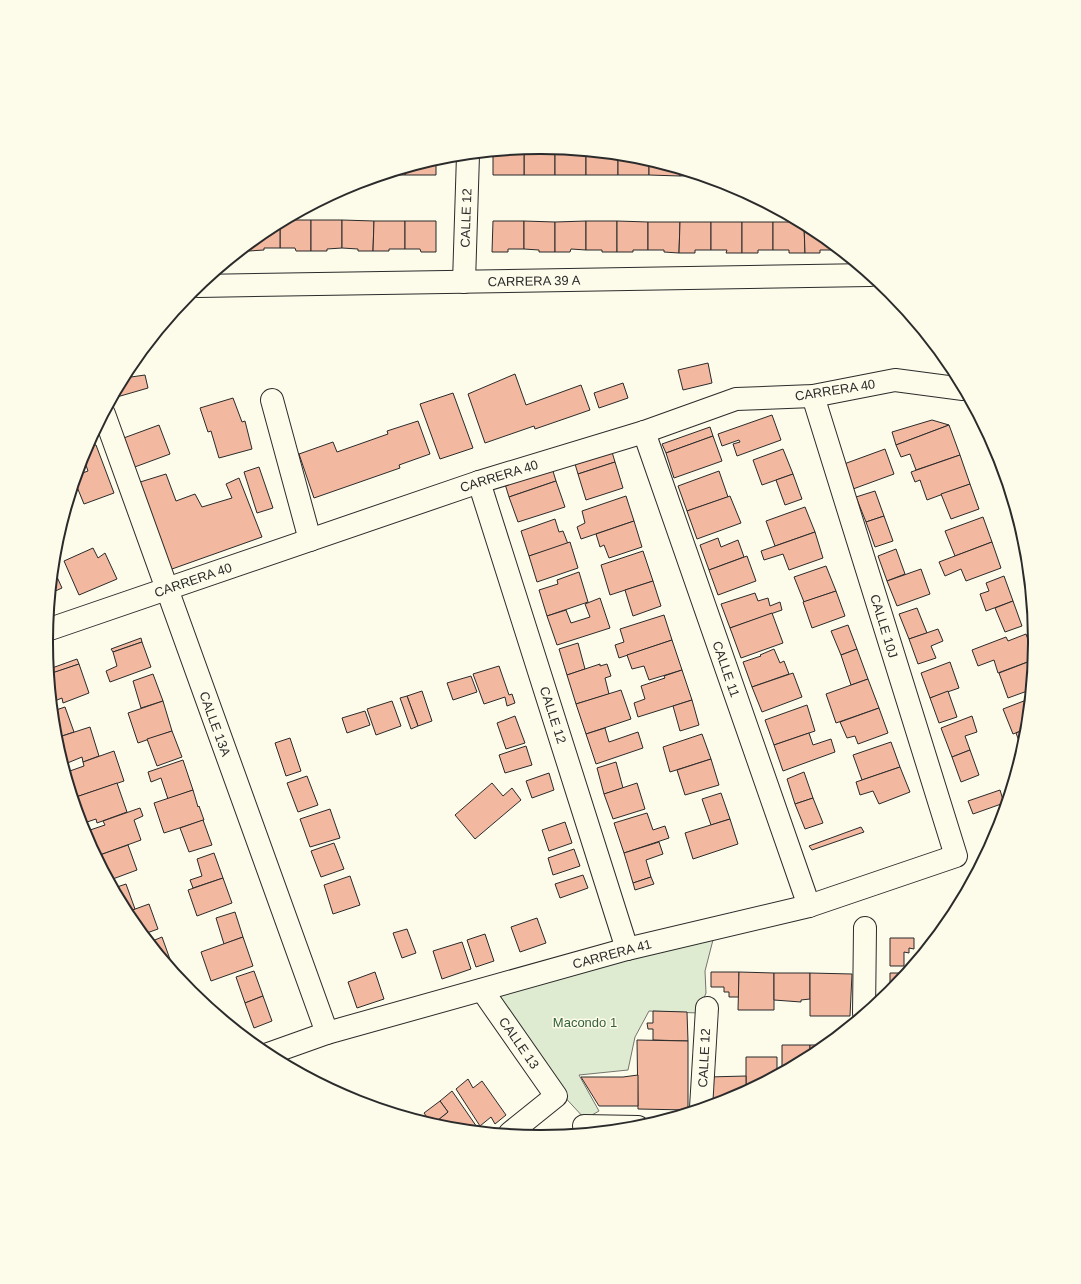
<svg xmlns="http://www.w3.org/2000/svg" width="1081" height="1284" font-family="Helvetica,sans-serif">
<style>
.green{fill:#deebd1;stroke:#74746e}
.building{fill:#f2b8a0;stroke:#2b2b2b}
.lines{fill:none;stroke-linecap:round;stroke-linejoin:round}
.minor-casing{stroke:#2b2b2b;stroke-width:24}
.minor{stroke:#fdfbea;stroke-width:22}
.labels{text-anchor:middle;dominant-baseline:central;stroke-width:3;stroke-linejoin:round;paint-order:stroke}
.street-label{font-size:13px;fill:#2b2b2b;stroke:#fdfbea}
.park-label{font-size:13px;fill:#34623c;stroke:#fdfbea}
.rim{fill:none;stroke:#2b2b2b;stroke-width:2}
</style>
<rect width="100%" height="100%" fill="#fdfbea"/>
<path class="green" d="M714 936 705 971 706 993 698 1013 649 1011 635 1037 628 1070 579 1075 599 1111 585 1119 560 1092 491 995Z"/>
<g class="building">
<path d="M541 148 555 149V175H524V149Z"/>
<path d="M524 149V175H493V152Z"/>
<path d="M555 149 586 152V175H555Z"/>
<path d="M586 152 618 155V175H586Z"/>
<path d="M618 155 637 157 649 161V175H618Z"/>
<path d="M436 159V175H405V169Z"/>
<path d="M649 161 680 170V176L649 175Z"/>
<path d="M405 169V175H386Z"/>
<path d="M680 170 698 175 680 176Z"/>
<path d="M286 220H311V251H296L295 248H280V223Z"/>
<path d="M311 220H342V248L327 249V251H311Z"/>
<path d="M342 220 374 221 373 251H358V249L342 248Z"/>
<path d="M374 221H405V249H389V251H373Z"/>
<path d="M405 221H436V252H421L420 249H405Z"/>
<path d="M493 221H524V249H508V252H492Z"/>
<path d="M524 221 555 222V252H539V250L524 249Z"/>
<path d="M586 221V250L571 249 570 252H555V222Z"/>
<path d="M586 221H617V252H602V250H586Z"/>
<path d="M617 221 648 222V250H633V252H617Z"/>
<path d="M648 222H680L679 253 664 252V250H648Z"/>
<path d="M680 222H711V250H695V253H679Z"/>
<path d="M711 222H742V253H726L727 250H711Z"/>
<path d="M742 222H773V250H758V253H742Z"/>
<path d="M773 222H799L804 225 805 253H789V250H773Z"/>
<path d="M280 223V248H264V250L249 251V245L266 231Z"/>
<path d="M804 225 815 231 836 248V250H820V253H805Z"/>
<path d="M708 363 712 383 683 390 678 370Z"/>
<path d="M515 374 526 405 581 385 590 410 535 429 534 426 485 443 468 394Z"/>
<path d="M145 375 148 388 117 397 116 393 124 378Z"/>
<path d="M623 383 628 398 599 408 594 393Z"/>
<path d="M453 393 473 448 440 459 420 404Z"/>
<path d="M233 398 242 422 245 421 252 449 219 458 211 431 208 432 200 408Z"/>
<path d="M772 415 781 440 737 456 733 444 740 442 739 440 722 446 718 434Z"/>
<path d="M932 420 949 425 896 445 892 432Z"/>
<path d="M418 421 430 454 399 465 400 468 314 498 299 454 333 442 337 452 388 434 387 431Z"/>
<path d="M159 425 170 454 132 468 121 439Z"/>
<path d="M949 425 960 455 916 470 910 454 901 457 896 445Z"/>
<path d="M710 427 713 436 666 453 662 444Z"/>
<path d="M713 436 722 461 674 478 666 453Z"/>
<path d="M92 437 95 445H96L114 493 84 504 75 482 77 475 88 471 83 457Z"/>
<path d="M783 449 793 474 762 485 753 460Z"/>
<path d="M885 449 894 474 853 489 844 464Z"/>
<path d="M612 452 615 462 578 474 575 464Z"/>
<path d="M960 455 970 484 927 500 920 480 915 482 911 472Z"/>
<path d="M615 462 623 488 586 500 578 474Z"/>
<path d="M259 467 273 508 257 513 244 472Z"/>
<path d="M552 468 556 481 509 497 505 484Z"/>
<path d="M719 471 728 497 687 511 678 486Z"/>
<path d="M166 474 176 501 195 494 202 507 232 498 226 484 239 478 262 537 172 569 155 535 137 483Z"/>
<path d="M793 474 802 499 785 505 776 480Z"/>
<path d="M556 481 565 507 518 522 509 497Z"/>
<path d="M970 484 979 509 951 519 941 494Z"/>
<path d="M875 491 884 516 866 522 856 497Z"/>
<path d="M626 496 634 521 581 539 577 527 585 523 582 511Z"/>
<path d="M730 496 741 523 697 539 687 511Z"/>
<path d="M805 507 815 532 775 546 766 521Z"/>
<path d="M884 516 893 541 875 547 866 522Z"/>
<path d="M983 517 992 542 955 556 945 531Z"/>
<path d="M555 519 559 532 563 531 568 544 529 556 521 531Z"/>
<path d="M634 521 642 547 609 558 604 545 600 547 596 534Z"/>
<path d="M815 532 823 558 789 570 783 554 764 560 761 551Z"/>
<path d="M718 538 721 547 738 540 744 557 709 570 700 545Z"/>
<path d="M570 542 578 568 537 582 529 556Z"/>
<path d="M992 542 1001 568 966 581 961 569 945 576 939 562Z"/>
<path d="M93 548 98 558 105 553 117 579 79 595 64 561Z"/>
<path d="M896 549 905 574 887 581 878 556Z"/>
<path d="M643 551 653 581 610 595 601 565Z"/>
<path d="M747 556 756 581 718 595 709 570Z"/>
<path d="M826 566 836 591 804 602 794 577Z"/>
<path d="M53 568 62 588 51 593Z"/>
<path d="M921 569 930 594 897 606 887 581Z"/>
<path d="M579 572 588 602 547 616 539 590 558 584 557 580Z"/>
<path d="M1004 576 1013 601 986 611 980 594 989 591 986 583Z"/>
<path d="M653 581 661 606 633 616 625 590Z"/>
<path d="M836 591 845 616 812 628 803 602Z"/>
<path d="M755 593 758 601 768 598 770 606 780 602 782 610 730 628 721 604Z"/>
<path d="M600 598 610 628 557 645 547 616 566 610 571 623 590 617 585 604Z"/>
<path d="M1013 601 1022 626 1005 632 995 608Z"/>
<path d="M917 608 927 633 909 639 899 614Z"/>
<path d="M772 613 783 643 741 658 730 628Z"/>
<path d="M664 615 672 640 619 658 615 645 624 642 620 629Z"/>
<path d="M848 625 857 649 841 655 831 631Z"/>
<path d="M938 629 943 641 931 646 936 658 918 664 909 639Z"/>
<path d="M1026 634 1034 656 1033 660 998 673 994 660 978 666 972 650 1006 637 1008 641Z"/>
<path d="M141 638 142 642 113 652 111 649Z"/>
<path d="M672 640 682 670 649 680 644 666 632 669 627 655Z"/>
<path d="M142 642 151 667 110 682 106 671 117 666 113 652Z"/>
<path d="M578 643 585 669 567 675 559 649Z"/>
<path d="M774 649 780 663 784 661 789 674 752 687 743 662 761 656 760 655Z"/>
<path d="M857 649 868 679 851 685 841 655Z"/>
<path d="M77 659 79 664 53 673 52 668Z"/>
<path d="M1033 660 1030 690 1008 698 999 673Z"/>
<path d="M950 662 959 688 930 698 921 673Z"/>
<path d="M79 664 89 693 63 703 62 698 52 702 49 674Z"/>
<path d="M600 664V666L607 664 611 676 605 678 609 694 576 704 567 675Z"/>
<path d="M499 666 509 695 512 694 515 703 507 706 505 697 484 704 473 674Z"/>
<path d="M682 670 692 700 638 717 634 703 645 699 641 686 665 678 664 676Z"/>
<path d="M793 673 802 697 762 712 752 687Z"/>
<path d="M153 674 163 701 141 708 133 681Z"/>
<path d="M471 676 477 692 453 700 447 683Z"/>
<path d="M868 679 879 708 836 723 826 694Z"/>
<path d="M621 690 631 719 586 734 576 704Z"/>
<path d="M422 691 432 721 418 726 407 696Z"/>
<path d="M948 691 957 717 939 723 930 698Z"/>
<path d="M407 696 418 726 411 729 400 698Z"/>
<path d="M1029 699 1026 729 1013 734 1003 709Z"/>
<path d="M692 700 699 725 680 731 673 706Z"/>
<path d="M163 701 172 731 138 743 128 713Z"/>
<path d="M392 701 401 726 376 735 367 709Z"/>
<path d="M807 705 815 731 774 745 765 720Z"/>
<path d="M65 707 74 732 56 738 53 711Z"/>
<path d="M879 708 888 733 858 744 855 736 847 738 840 722Z"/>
<path d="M365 711 370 725 347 733 342 718Z"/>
<path d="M515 716 525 743 506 749 497 723Z"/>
<path d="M972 716 977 732 965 736 970 750 952 757 941 728Z"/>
<path d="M90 727 99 756 83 762 82 757 65 764 56 738Z"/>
<path d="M605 728 609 742 638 732 643 748 596 764 586 734Z"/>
<path d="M1026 729 1025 739 1022 749 1016 733Z"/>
<path d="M172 731 182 757 157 766 147 739Z"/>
<path d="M809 733 813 745 831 739 835 752 783 771 774 745Z"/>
<path d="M702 734 711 759 670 772 663 747Z"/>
<path d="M290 738 301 771 286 776 275 743Z"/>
<path d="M891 742 900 767 862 780 853 755Z"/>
<path d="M526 746 532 765 505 773 499 755Z"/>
<path d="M970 750 979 775 961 782 952 757Z"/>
<path d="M114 751 124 781 76 797 67 772 84 766 83 762Z"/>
<path d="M711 759 719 785 685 795 677 770Z"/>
<path d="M183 760 193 790 168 799 161 778 151 782 148 772Z"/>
<path d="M616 762 623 788 604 794 597 768Z"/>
<path d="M900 767 910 792 879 804 873 791 860 795 856 782Z"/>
<path d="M804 772 813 798 795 804 787 779Z"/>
<path d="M549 773 554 790 532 798 526 781Z"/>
<path d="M307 776 318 805 298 812 287 783Z"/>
<path d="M117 783 127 812 97 823 96 819 84 823 76 797Z"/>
<path d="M492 783 503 796 512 788 521 800 475 839 455 815Z"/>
<path d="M637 783 645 809 613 819 604 794Z"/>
<path d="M193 790 198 807 199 806 204 820 164 833 154 803Z"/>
<path d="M1000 790 1004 803 973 814 968 801Z"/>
<path d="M721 793 730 819 711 825 702 799Z"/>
<path d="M813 798 823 823 805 829 795 804Z"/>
<path d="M140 808 143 816 134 820 141 840 97 856 93 849 87 831 105 825 103 821Z"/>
<path d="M330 809 340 838 310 847 300 819Z"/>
<path d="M647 813 653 830 665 826 669 838 624 853 614 823Z"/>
<path d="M730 819 738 844 693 859 685 833Z"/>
<path d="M203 820 212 845 189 852 180 828Z"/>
<path d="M565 822 572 843 549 851 542 830Z"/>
<path d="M861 827 864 832 812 850 809 846Z"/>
<path d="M659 842 663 854 646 860 651 877 633 883 624 853Z"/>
<path d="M334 843 344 869 321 877 311 851Z"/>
<path d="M128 845 137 870 110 880 97 856Z"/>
<path d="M574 849 580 866 553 875 548 858Z"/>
<path d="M214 853 223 878 193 888 190 880 202 876 197 859Z"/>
<path d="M583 875 588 888 560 898 555 884Z"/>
<path d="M350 876 360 905 333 914 324 885Z"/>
<path d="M651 877 654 884 635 890 633 883Z"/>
<path d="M223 878 232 903 197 916 188 890Z"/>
<path d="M126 884 135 909 127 912 114 888Z"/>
<path d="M149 904 158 929 144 934 127 912Z"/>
<path d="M235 912 243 937 224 944 216 918Z"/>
<path d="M537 918 546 943 520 952 511 927Z"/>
<path d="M407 929 416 953 402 958 393 933Z"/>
<path d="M485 934 494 961 476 967 467 940Z"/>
<path d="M162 937 171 962 168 964 150 942Z"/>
<path d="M243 937 253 966 211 981 201 952Z"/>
<path d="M890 938H914V949L909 948V953L904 952V966H890Z"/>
<path d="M462 942 471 969 442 979 433 951Z"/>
<path d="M254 971 263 996 245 1003 236 977Z"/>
<path d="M375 972 384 999 357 1008 348 982Z"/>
<path d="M711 972H739V997H729V992H724V987H711Z"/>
<path d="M739 972 774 973V1010H738Z"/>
<path d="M774 973H810V999L801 1000V1002L774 1000Z"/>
<path d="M810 973 852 974 850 1016H810Z"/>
<path d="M890 973H905L890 992Z"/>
<path d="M263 996 272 1021 254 1028 245 1003Z"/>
<path d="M653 1011 687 1012 688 1041 653 1040V1029H648L647 1023H653Z"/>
<path d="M637 1040 688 1041V1110L638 1109Z"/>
<path d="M782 1045H810V1056L782 1071Z"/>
<path d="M810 1045H825L810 1056Z"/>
<path d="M746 1057H777V1074L746 1090Z"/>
<path d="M638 1075V1106H599L581 1077H623Z"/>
<path d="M746 1076V1090L730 1099 723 1101H708V1077Z"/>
<path d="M468 1079 473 1088 482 1081 506 1115 495 1124 491 1117 480 1126 456 1089Z"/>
<path d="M452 1091 479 1130 444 1127 433 1124 448 1112 440 1101Z"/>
<path d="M440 1101 448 1112 433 1124 431 1123 424 1113Z"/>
</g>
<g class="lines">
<defs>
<g id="minor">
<path d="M464 282 468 155"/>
<path d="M198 286 870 275"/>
<path d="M272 400 310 540"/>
<path d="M104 414 327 1033"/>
<path d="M644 432 809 906"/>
<path d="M479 482 627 949"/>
<path d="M47 630 479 482 644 432 736 399 813 396 895 380 963 389"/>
<path d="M482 990 556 1096 510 1133"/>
<path d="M864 1013 865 928"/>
<path d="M268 1054 327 1033 627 949 809 906 956 856 813 396"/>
<path d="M701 1108 707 1008"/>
<path d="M584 1126 638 1127"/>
</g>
</defs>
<use href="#minor" class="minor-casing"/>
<use href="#minor" class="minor"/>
</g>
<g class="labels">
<g class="street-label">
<text transform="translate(466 218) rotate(-88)">CALLE 12</text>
<text transform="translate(534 281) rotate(-1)">CARRERA 39 A</text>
<text transform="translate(835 390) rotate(-9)">CARRERA 40</text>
<text transform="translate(499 476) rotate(-17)">CARRERA 40</text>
<text transform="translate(193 580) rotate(-19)">CARRERA 40</text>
<text transform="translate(884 626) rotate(73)">CALLE 10J</text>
<text transform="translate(726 669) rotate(71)">CALLE 11</text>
<text transform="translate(553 715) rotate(72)">CALLE 12</text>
<text transform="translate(215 724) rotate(70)">CALLE 13A</text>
<text transform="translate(612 954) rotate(-15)">CARRERA 41</text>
<text transform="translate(519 1043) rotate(55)">CALLE 13</text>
<text transform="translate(704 1058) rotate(-87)">CALLE 12</text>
</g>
<g class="park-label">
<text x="585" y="1022">Macondo 1</text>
</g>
</g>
<path d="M0 0H1081V1284H0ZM540 154H541A487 487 0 0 1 1028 641V643A487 487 0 0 1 541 1130H540A487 487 0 0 1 53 643V641A487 487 0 0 1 540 154Z" fill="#fdfbea" fill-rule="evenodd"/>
<path class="rim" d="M540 154H541A487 487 0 0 1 1028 641V643A487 487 0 0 1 541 1130H540A487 487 0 0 1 53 643V641A487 487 0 0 1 540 154Z"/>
</svg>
